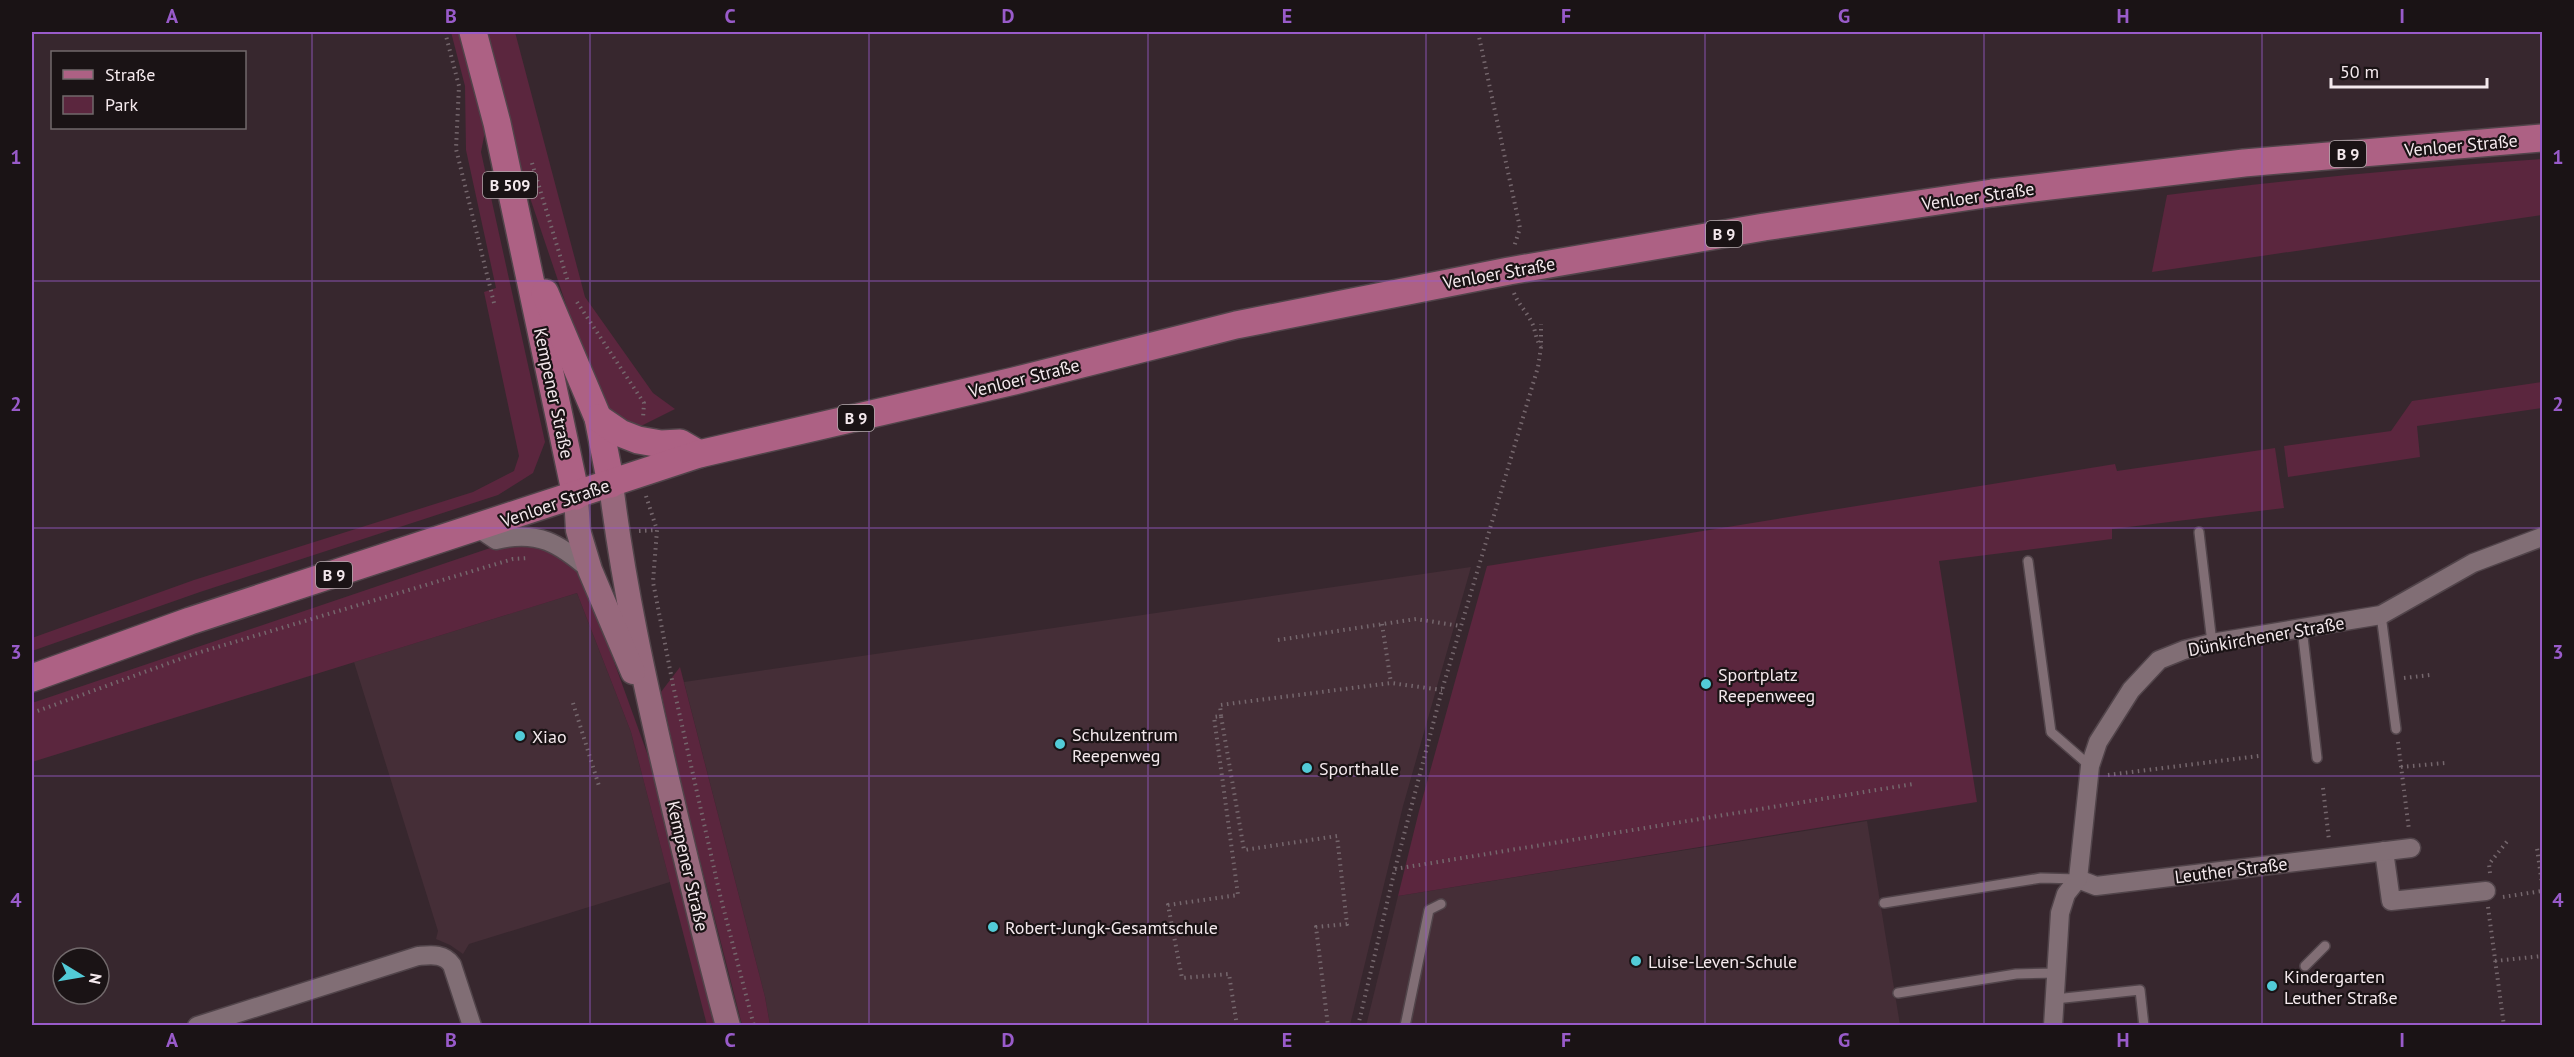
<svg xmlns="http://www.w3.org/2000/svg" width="2574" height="1057" font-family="'PT Sans',sans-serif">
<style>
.built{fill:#452e37}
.green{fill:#5b263e}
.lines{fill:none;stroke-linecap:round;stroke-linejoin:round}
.lane-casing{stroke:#51444a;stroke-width:12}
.street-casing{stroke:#51444a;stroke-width:21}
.secondary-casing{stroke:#51444a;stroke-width:27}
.primary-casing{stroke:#51444a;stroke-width:30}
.path{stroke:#75676d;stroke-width:4;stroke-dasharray:1.5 4.5;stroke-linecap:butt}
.lane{stroke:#816e75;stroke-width:9}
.street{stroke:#816e75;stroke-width:18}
.secondary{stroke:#97687c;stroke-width:24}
.primary{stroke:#ad6184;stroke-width:27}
.grid{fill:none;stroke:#995bca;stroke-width:1.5;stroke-opacity:0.55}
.poi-dot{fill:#52cbd7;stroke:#1a1315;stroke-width:2}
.labels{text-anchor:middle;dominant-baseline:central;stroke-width:4.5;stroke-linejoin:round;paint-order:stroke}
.shield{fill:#1a1315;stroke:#b3a9ac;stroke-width:1.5}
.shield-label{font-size:16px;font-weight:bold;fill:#f4e9ed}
.street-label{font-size:18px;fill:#f4e9ed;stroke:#1a1315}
.poi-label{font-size:18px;fill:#f4e9ed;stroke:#1a1315;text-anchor:start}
.neatline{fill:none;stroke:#995bca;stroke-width:2}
.grid-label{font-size:20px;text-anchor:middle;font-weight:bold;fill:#995bca}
</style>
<rect width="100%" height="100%" fill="#37272e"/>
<g class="built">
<path d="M1471 567 1403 806 1350 1025H770L765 997 684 682Z"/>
<path d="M577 593 631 732 670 882 469 944 463 954 450 945 436 939 438 931 354 662Z"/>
<path d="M1867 821 1900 1025 1366 1026 1398 896Z"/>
</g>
<g class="green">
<path d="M451 32H464L487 121 481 152 545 442 533 473 498 495 200 592 32 651V638L194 580 473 492 514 471 519 456 484 292 496 288 466 150 465 86Z"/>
<path d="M484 32H515L585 297 653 393 675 409 635 429 615 417 595 390 525 183Z"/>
<path d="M2542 159V215L2152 272 2167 195C2291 179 2417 168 2542 159Z"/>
<path d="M2542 382V408L2417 426 2420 457 2288 477 2284 446 2391 431 2412 401Z"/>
<path d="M2275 448 2284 508 2112 529V539L1939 561 1977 802 1398 896 1419 811 1487 566 2115 464 2117 471Z"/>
<path d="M521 542 541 547 571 563 587 587 655 775 720 1025H707L631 732 577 593 32 762V703L496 546Z"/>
<path d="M680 667 765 997 770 1025H742L687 810 661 692Z"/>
</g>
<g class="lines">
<defs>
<g id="lane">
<path d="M2199 532 2212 643"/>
<path d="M2028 561 2051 732 2090 766"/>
<path d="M2381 615 2396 729"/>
<path d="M2302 628 2317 758"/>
<path d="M1884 903 2041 878 2078 879"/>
<path d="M2305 966 2325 946"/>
<path d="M1898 993 2016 974 2057 973"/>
<path d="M2055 999 2140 990 2144 1026"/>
<path d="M1405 1026 1429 910 1441 904"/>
</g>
<g id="street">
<path d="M478 528 496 540C538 530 559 543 590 570"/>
<path d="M2384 851 2391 901 2486 891"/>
<path d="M2078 879 2096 886 2411 848"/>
<path d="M197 1026 418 956C431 955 444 953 452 965L472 1026"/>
<path d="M2053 1026 2060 913 2066 894 2078 879 2090 766 2098 742 2131 690 2159 660 2184 650 2212 643 2381 615 2473 563 2542 537"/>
</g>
<g id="secondary">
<path d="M611 484C623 584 645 684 668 783 687 864 706 945 728 1026"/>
<path d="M576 496 578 530 590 570 633 672"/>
</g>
<g id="primary">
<path d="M473 32 497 123 576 496"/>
<path d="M545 293 598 418 611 484"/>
<path d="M598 418 620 433 638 440 661 444 680 443 699 454"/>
<path d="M32 678 190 621 699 454 1014 381 1236 325 1509 271 1764 227 1992 193 2244 163 2542 138"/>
</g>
</defs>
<use href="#lane" class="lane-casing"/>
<use href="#street" class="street-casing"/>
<use href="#secondary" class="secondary-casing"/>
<use href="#primary" class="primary-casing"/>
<g class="path">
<path d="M445 32 459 86 456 149 494 303"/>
<path d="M1478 32 1520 228 1514 247"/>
<path d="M532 163 568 282"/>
<path d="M1514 293C1518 304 1527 312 1532 323 1536 331 1535 338 1541 347"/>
<path d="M577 302 644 403 643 418"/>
<path d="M646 496 657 530 653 582 673 685 720 895 754 1026"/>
<path d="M639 531 657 530"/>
<path d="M1382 624 1391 683"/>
<path d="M1278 640 1416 619 1460 626"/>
<path d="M2404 678 2430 675"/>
<path d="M573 703 599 786"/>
<path d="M32 713 194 654 513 559 529 558"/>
<path d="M1221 716 1220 705 1391 683 1442 690"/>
<path d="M2398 742 2409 830"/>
<path d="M2401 767 2445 763"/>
<path d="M2108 775 2259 756"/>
<path d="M2323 788 2329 840"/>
<path d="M2542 847 2537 848 2542 884"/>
<path d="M1395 869 1913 784"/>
<path d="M2490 873 2489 864 2509 839"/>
<path d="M2503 897 2542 891"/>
<path d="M2488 907 2504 1026"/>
<path d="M2495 961 2542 956"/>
<path d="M1237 1026 1229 974 1182 978 1168 905 1238 895 1214 717 1221 716 1244 850 1337 836 1347 924 1316 927 1328 1026"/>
<path d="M1358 1026 1395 869 1442 690 1538 367 1541 347V324"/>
</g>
<use href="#lane" class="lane"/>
<use href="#street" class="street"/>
<use href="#secondary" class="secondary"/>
<use href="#primary" class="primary"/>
</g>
<path class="grid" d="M312 32V1026M590 32V1026M869 32V1026M1148 32V1026M1426 32V1026M1705 32V1026M1984 32V1026M2262 32V1026M32 281H2542M32 528H2542M32 776H2542"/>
<g class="poi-dot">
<circle cx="1706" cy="684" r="6"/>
<circle cx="520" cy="736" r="6"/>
<circle cx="1060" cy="744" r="6"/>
<circle cx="1307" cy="768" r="6"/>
<circle cx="993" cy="927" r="6"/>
<circle cx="1636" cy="961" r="6"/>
<circle cx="2272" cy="986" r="6"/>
</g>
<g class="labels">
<g class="shield">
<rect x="2330" y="141" width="36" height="26" rx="4.5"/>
<rect x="483" y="172" width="54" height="26" rx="4.5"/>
<rect x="1706" y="221" width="36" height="26" rx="4.5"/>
<rect x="838" y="405" width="36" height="26" rx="4.5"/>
<rect x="316" y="562" width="36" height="26" rx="4.5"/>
</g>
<g class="shield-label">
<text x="2348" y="154">B 9</text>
<text x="510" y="185">B 509</text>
<text x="1724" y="234">B 9</text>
<text x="856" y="418">B 9</text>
<text x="334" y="575">B 9</text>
</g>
<g class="street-label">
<text transform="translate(2461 145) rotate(-5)">Venloer Straße</text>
<text transform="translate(1978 196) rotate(-8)">Venloer Straße</text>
<text transform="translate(1499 273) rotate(-10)">Venloer Straße</text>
<text transform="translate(1024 378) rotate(-14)">Venloer Straße</text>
<text transform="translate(554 393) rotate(78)">Kempener Straße</text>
<text transform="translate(555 503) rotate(-19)">Venloer Straße</text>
<text transform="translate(2266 636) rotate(-10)">Dünkirchener Straße</text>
<text transform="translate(688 866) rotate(77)">Kempener Straße</text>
<text transform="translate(2231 870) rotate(-7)">Leuther Straße</text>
</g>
<g class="poi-label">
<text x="1718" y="674">Sportplatz<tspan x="1718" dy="21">Reepenweeg</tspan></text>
<text x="1072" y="734">Schulzentrum<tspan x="1072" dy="21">Reepenweg</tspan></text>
<text x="532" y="736">Xiao</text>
<text x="1319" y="768">Sporthalle</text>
<text x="1005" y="927">Robert-Jungk-Gesamtschule</text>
<text x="1648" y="961">Luise-Leven-Schule</text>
<text x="2284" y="976">Kindergarten<tspan x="2284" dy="21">Leuther Straße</tspan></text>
</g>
</g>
<rect width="2574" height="1057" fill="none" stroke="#1a1315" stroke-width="66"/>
<rect x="51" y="51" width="195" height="78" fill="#1a1315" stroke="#71696b" stroke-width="1.5"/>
<rect x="63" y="70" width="30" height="9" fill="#ad6184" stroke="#71696b" stroke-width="1.5"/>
<text x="105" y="81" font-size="18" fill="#f4e9ed">Straße</text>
<rect x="63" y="96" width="30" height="18" fill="#5b263e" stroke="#71696b" stroke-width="1.5"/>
<text x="105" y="111" font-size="18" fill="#f4e9ed">Park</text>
<g transform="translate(81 976) rotate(101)"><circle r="28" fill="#1a1315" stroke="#71696b" stroke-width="1.5"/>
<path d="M0-4.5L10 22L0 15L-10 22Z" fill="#52cbd7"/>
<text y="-9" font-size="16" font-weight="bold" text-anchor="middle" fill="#f4e9ed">N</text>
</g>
<path d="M2331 78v9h156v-9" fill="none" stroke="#f4e9ed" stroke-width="3"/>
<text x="2340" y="78" font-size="18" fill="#f4e9ed" stroke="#1a1315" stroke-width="4.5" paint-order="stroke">50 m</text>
<rect x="33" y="33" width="2508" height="991" class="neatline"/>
<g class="grid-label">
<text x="172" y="23">A</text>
<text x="451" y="23">B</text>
<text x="730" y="23">C</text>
<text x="1008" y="23">D</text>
<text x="1287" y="23">E</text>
<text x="1566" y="23">F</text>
<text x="1844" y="23">G</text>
<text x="2123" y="23">H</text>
<text x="2402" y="23">I</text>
<text x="16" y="164">1</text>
<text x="2558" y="164">1</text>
<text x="16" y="411">2</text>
<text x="2558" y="411">2</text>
<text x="16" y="659">3</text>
<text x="2558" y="659">3</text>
<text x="16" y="907">4</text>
<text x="2558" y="907">4</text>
<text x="172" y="1047">A</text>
<text x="451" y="1047">B</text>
<text x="730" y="1047">C</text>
<text x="1008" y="1047">D</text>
<text x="1287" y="1047">E</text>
<text x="1566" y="1047">F</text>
<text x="1844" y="1047">G</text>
<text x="2123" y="1047">H</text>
<text x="2402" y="1047">I</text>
</g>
</svg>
